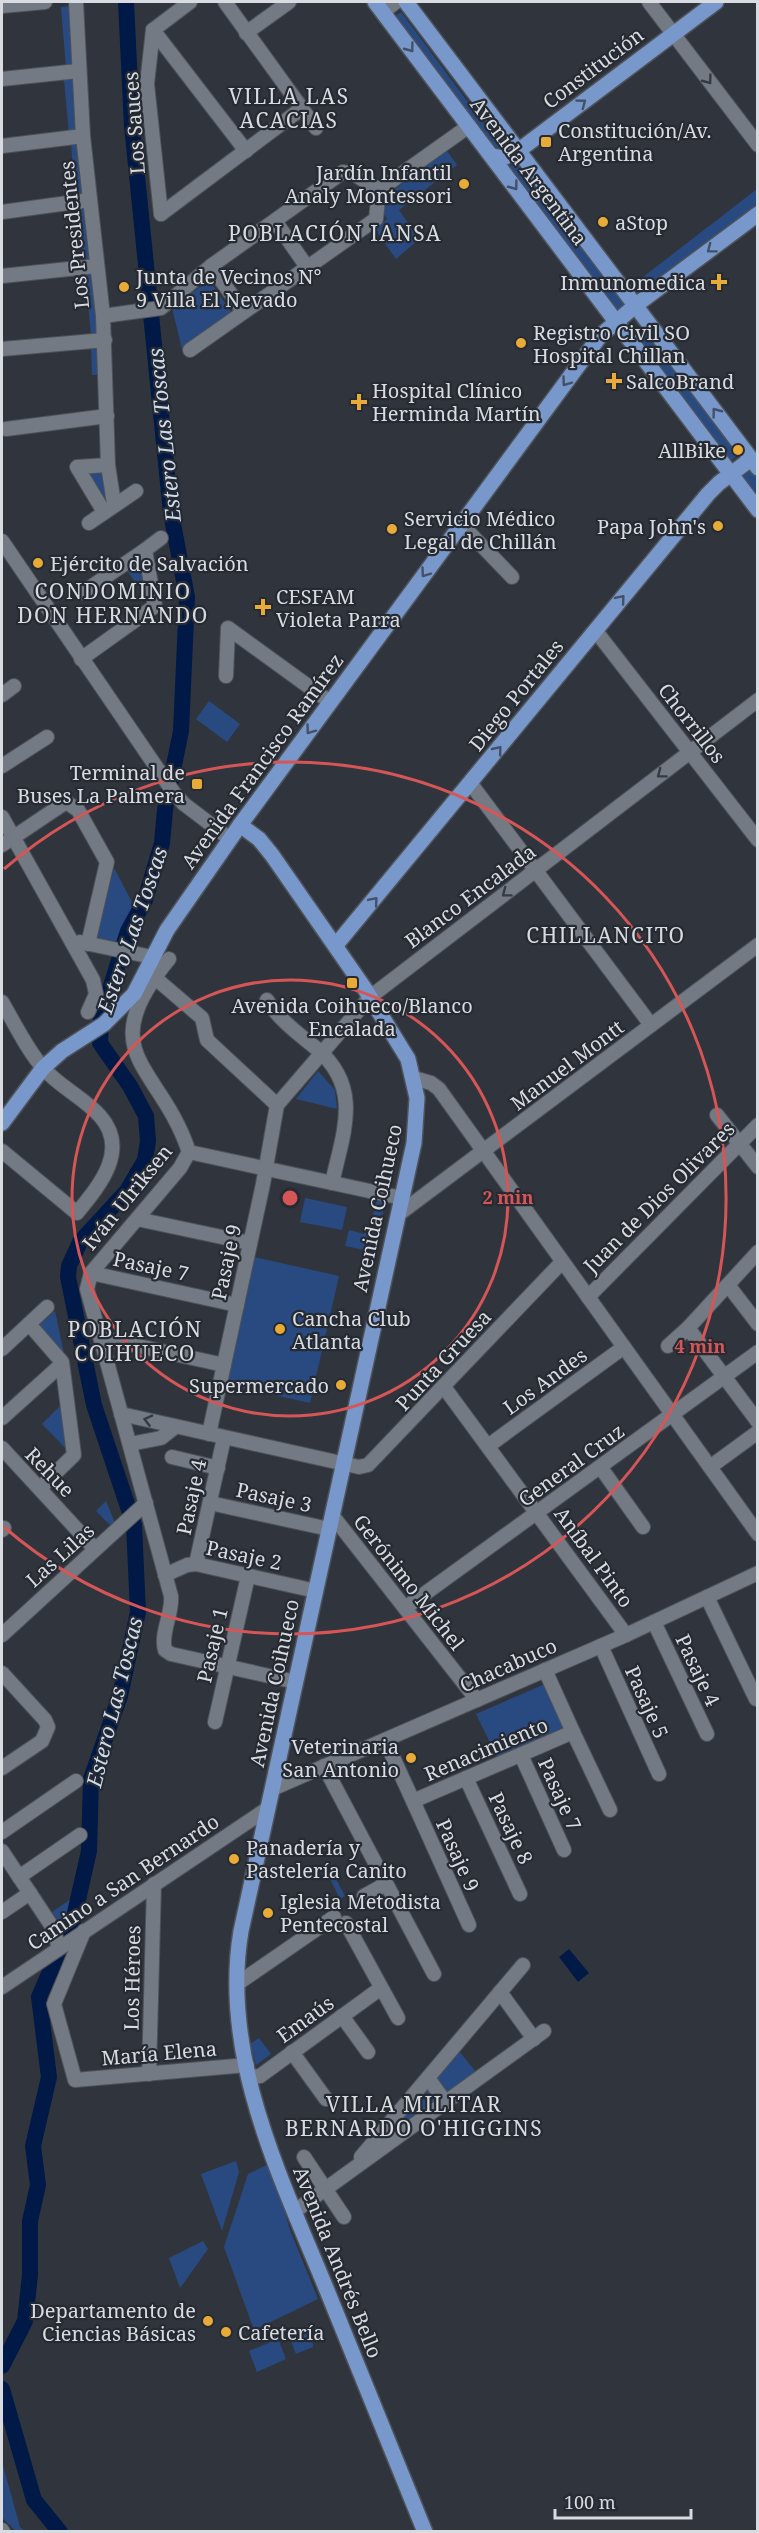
<svg xmlns="http://www.w3.org/2000/svg" width="759" height="2533" font-family="'Noto Serif',serif">
<style>
.green{fill:#284a80}
.water{fill:#001946}
.lines{fill:none;stroke-linecap:round;stroke-linejoin:round}
.river{stroke:#001946;stroke-width:16}
.minor-casing{stroke:#4e5259;stroke-width:16}
.major-casing{stroke:#4e5259;stroke-width:18}
.minor{stroke:#747a83;stroke-width:14}
.major{stroke:#7897ca;stroke-width:15}
.oneway{stroke:#435168}
.oneway2{stroke:#363b43}
.ring{fill:none;stroke:#d65556;stroke-width:3}
.poi-dot{fill:#e8ab37;stroke:#262b33;stroke-width:2}
.labels{text-anchor:middle;dominant-baseline:central;stroke-width:4.5;stroke-linejoin:round;paint-order:stroke}
.street-label{font-size:20px;fill:#d8dbe0;stroke:#262b33}
.poi-label{font-size:20px;fill:#d8dbe0;stroke:#262b33;text-anchor:start}
.neighbourhood-label{font-size:21px;letter-spacing:1.5px;fill:#d8dbe0;stroke:#262b33}
.water-label{font-size:21px;font-style:italic;fill:#cfdbee;stroke:#262b33}
.centre{fill:#d65556;stroke:#262b33;stroke-width:3}
.ring-label{font-size:18px;text-anchor:middle;font-weight:bold;fill:#d65556;stroke:#262b33;stroke-width:4.5;stroke-linejoin:round;paint-order:stroke}
</style>
<rect width="100%" height="100%" fill="#30353d"/>
<g class="green">
<path d="M72 6V67L66 68 61 7Z"/>
<path d="M401 12 508 156 495 166 386 23Z"/>
<path d="M73 79 77 133 69 134 64 80Z"/>
<path d="M79 142 84 196 75 197 71 143Z"/>
<path d="M447 151 457 165 399 210 419 239 396 259 374 228 387 219 377 202Z"/>
<path d="M520 159 631 307 618 317 506 169Z"/>
<path d="M757 189V204L637 296 630 287Z"/>
<path d="M78 209H87L91 262 83 263Z"/>
<path d="M94 274 99 333 91 334 85 275Z"/>
<path d="M209 280 232 313 182 349 172 308Z"/>
<path d="M647 331 739 454 729 463 637 341Z"/>
<path d="M91 347H97L99 375H92Z"/>
<path d="M752 470 757 477V501L740 478Z"/>
<path d="M104 471 110 501 104 505 86 472Z"/>
<path d="M142 557 150 603 126 569Z"/>
<path d="M209 701 240 724 227 742 196 719Z"/>
<path d="M114 868 134 906 114 945 96 940Z"/>
<path d="M318 1071 335 1090 337 1109 296 1099Z"/>
<path d="M305 1198 347 1207 342 1230 300 1222Z"/>
<path d="M377 1198 386 1200 374 1252 345 1246 349 1230 364 1234 366 1229 370 1230Z"/>
<path d="M250 1256 339 1276 310 1403 221 1383Z"/>
<path d="M55 1311 66 1363 36 1327Z"/>
<path d="M63 1403 71 1454 42 1424Z"/>
<path d="M106 1501 115 1523 112 1527 96 1511Z"/>
<path d="M545 1684 567 1732 499 1761 476 1714Z"/>
<path d="M330 1868 345 1896 340 1899 326 1871Z"/>
<path d="M74 1897 64 1930 52 1912Z"/>
<path d="M259 2038 271 2054 256 2065 250 2044Z"/>
<path d="M459 2051 476 2072 444 2095 433 2079Z"/>
<path d="M427 2085 438 2101 394 2132 391 2128Z"/>
<path d="M236 2161 239 2172 222 2231 201 2174Z"/>
<path d="M271 2163 290 2230 318 2299 254 2330 224 2247 248 2174Z"/>
<path d="M203 2241 208 2249 180 2288 169 2258Z"/>
<path d="M312 2324 313 2347 296 2354 288 2334Z"/>
<path d="M278 2339 286 2359 257 2372 249 2351Z"/>
<path d="M2 2462 20 2527 25 2531H16L2 2518Z"/>
</g>
<path class="water" d="M569 1949 589 1973 578 1982 559 1957Z"/>
<g class="lines">
<g class="river">
<path d="M2 2366 25 2321 30 2275V2221L38 2185 33 2146 49 2077 39 1997 49 1974 63 1956 72 1926 89 1851 91 1779 120 1696 138 1612 134 1525 94 1405 68 1277 69 1266 80 1242 127 1191 145 1160 148 1141 146 1116 130 1086 100 1043 101 1018 128 931 145 900 162 843 165 810 181 731 187 597 171 513 132 126 126 2"/>
<path d="M2 2389 34 2500 60 2532"/>
</g>
<defs>
<g id="minor">
<path d="M76 2 83 136 103 316 108 465 114 504"/>
<path d="M225 2 316 128"/>
<path d="M649 2 758 145"/>
<path d="M2 6 45 2"/>
<path d="M383 12 396 2"/>
<path d="M153 30 147 84 161 214"/>
<path d="M153 30 246 151"/>
<path d="M153 30 190 2"/>
<path d="M246 33 289 2"/>
<path d="M2 79 78 71"/>
<path d="M2 146 83 136"/>
<path d="M379 190 469 126"/>
<path d="M2 212 90 200"/>
<path d="M161 214 301 109"/>
<path d="M275 221 307 267"/>
<path d="M211 266 243 311"/>
<path d="M2 276 97 266"/>
<path d="M103 316 161 308 211 266 343 172 354 174 379 190 376 219 190 350"/>
<path d="M2 349 105 340"/>
<path d="M6 429 107 416"/>
<path d="M104 512 77 467 108 465"/>
<path d="M89 523 136 491"/>
<path d="M461 524 512 577"/>
<path d="M2 541 174 793 184 804 230 839"/>
<path d="M145 550 161 538"/>
<path d="M595 630 758 840"/>
<path d="M81 659 155 606 145 550 82 593"/>
<path d="M226 676 228 628 330 702"/>
<path d="M2 695 14 686"/>
<path d="M2 766 47 737"/>
<path d="M471 784 651 1025"/>
<path d="M2 817 93 980 96 994 88 1012"/>
<path d="M2 845 66 802 78 810 107 862 88 944"/>
<path d="M80 942 152 957"/>
<path d="M169 959C90 1055 160 1064 189 1152L180 1168 91 1273 87 1289 171 1596C173 1613 160 1634 165 1650L171 1654 296 1682"/>
<path d="M154 977 202 1018 207 1040 277 1105"/>
<path d="M267 1000C279 1020 299 1034 317 1049 363 1088 343 1133 332 1183"/>
<path d="M2 1002C15 1024 27 1050 44 1069 60 1087 84 1098 100 1116 130 1150 99 1186 77 1213L2 1151"/>
<path d="M414 1078 431 1083 439 1089 758 1534"/>
<path d="M717 1115 758 1167"/>
<path d="M189 1152 402 1198"/>
<path d="M399 1214 758 945"/>
<path d="M137 1219 250 1243"/>
<path d="M91 1273 237 1305"/>
<path d="M728 1285 758 1324"/>
<path d="M588 1297 758 1125"/>
<path d="M29 1324 62 1362 74 1455 40 1488"/>
<path d="M688 1328 758 1422"/>
<path d="M102 1338 224 1365"/>
<path d="M668 1346 688 1328 758 1252"/>
<path d="M2 1349 47 1307"/>
<path d="M444 1387 626 1635"/>
<path d="M121 1414 359 1467 368 1465 562 1262"/>
<path d="M2 1418 62 1364"/>
<path d="M209 1434 263 1184 277 1105 370 997 758 700"/>
<path d="M130 1444 161 1438 175 1427"/>
<path d="M488 1446 624 1347"/>
<path d="M2 1448 95 1549"/>
<path d="M172 1457 218 1468"/>
<path d="M710 1467 758 1432"/>
<path d="M601 1468 643 1527"/>
<path d="M210 1503 329 1529"/>
<path d="M332 1515 477 1700"/>
<path d="M2 1530 4 1528"/>
<path d="M196 1564 224 1438"/>
<path d="M165 1575 187 1565 196 1564 316 1591"/>
<path d="M707 1597 756 1699"/>
<path d="M405 1608 758 1352"/>
<path d="M654 1622 707 1734"/>
<path d="M2 1635 146 1503"/>
<path d="M601 1646 659 1774"/>
<path d="M2 1673 45 1720 48 1727 42 1741 2 1768"/>
<path d="M215 1722 248 1576"/>
<path d="M573 1732 610 1810"/>
<path d="M385 1740 413 1801 573 1732 545 1670"/>
<path d="M521 1755 564 1850"/>
<path d="M324 1766 434 1974"/>
<path d="M466 1778 520 1894"/>
<path d="M272 1789 626 1635 758 1573"/>
<path d="M413 1801 469 1925"/>
<path d="M2 1832 76 1781"/>
<path d="M2 1851 53 1928 59 1948"/>
<path d="M19 1877 80 1835"/>
<path d="M364 1896 386 1884"/>
<path d="M2 1912 30 1893"/>
<path d="M346 1923 398 2018"/>
<path d="M84 1931 54 2004 75 2080 247 2065"/>
<path d="M237 1984 334 1917"/>
<path d="M2 1987 267 1809"/>
<path d="M500 1992 534 2039"/>
<path d="M342 2016 368 2052"/>
<path d="M292 2052 326 2099"/>
<path d="M149 2074 154 1884"/>
<path d="M250 2077 260 2076 381 1988"/>
<path d="M428 2078 446 2103"/>
<path d="M304 2157 344 2217"/>
<path d="M361 2157 523 1965"/>
<path d="M295 2211 544 2031"/>
<path d="M2 2530 3 2532"/>
</g>
<g id="major">
<path d="M375 2 758 510"/>
<path d="M406 2 758 468"/>
<path d="M492 156 503 158 518 151 716 2"/>
<path d="M240 825 259 839 272 855 365 989 408 1059 417 1098 414 1143 241 1931C220 2055 280 2176 326 2288 359 2369 392 2450 425 2532"/>
<path d="M336 945 708 494 719 483 751 459"/>
<path d="M2 1123 43 1068 62 1051 104 1024 134 994 167 930 240 825 600 336 636 305 758 214"/>
</g>
</defs>
<use href="#minor" class="minor-casing"/>
<use href="#major" class="major-casing"/>
<use href="#minor" class="minor"/>
<use href="#major" class="major"/>
</g>
<defs><path id="oneway-chevron" d="M-2-3.5L2.5 0L-2 3.5" fill="none" stroke-width="1.6" stroke-linecap="round" stroke-linejoin="round" transform="scale(1.5)"/></defs>
<g class="oneway">
<use href="#oneway-chevron" transform="translate(410 48) rotate(53)"/>
<use href="#oneway-chevron" transform="translate(582 103) rotate(-37)"/>
<use href="#oneway-chevron" transform="translate(514 186) rotate(53)"/>
<use href="#oneway-chevron" transform="translate(711 249) rotate(143)"/>
<use href="#oneway-chevron" transform="translate(566 382) rotate(126)"/>
<use href="#oneway-chevron" transform="translate(716 412) rotate(-127)"/>
<use href="#oneway-chevron" transform="translate(425 573) rotate(126)"/>
<use href="#oneway-chevron" transform="translate(621 599) rotate(-50)"/>
<use href="#oneway-chevron" transform="translate(310 730) rotate(126)"/>
<use href="#oneway-chevron" transform="translate(498 750) rotate(-51)"/>
<use href="#oneway-chevron" transform="translate(374 901) rotate(-50)"/>
</g>
<g class="oneway2">
<use href="#oneway-chevron" transform="translate(708 80) rotate(53)"/>
<use href="#oneway-chevron" transform="translate(661 774) rotate(143)"/>
<use href="#oneway-chevron" transform="translate(506 893) rotate(143)"/>
<use href="#oneway-chevron" transform="translate(148 1420) rotate(-166)"/>
</g>
<g class="ring">
<circle cx="290" cy="1198" r="218"/>
<path d="M4 869A436 436 0 1 1 4 1527"/>
</g>
<g class="poi-dot">
<rect x="540" y="136" width="12" height="12" rx="3"/>
<circle cx="464" cy="184" r="6"/>
<circle cx="603" cy="222" r="6"/>
<path d="M716 273h6v6h6v6h-6v6h-6v-6h-6v-6h6z"/>
<circle cx="124" cy="287" r="6"/>
<circle cx="521" cy="343" r="6"/>
<path d="M611 372h6v6h6v6h-6v6h-6v-6h-6v-6h6z"/>
<path d="M356 393h6v6h6v6h-6v6h-6v-6h-6v-6h6z"/>
<circle cx="738" cy="450" r="6"/>
<circle cx="718" cy="526" r="6"/>
<circle cx="392" cy="529" r="6"/>
<circle cx="38" cy="563" r="6"/>
<path d="M260 598h6v6h6v6h-6v6h-6v-6h-6v-6h6z"/>
<rect x="191" y="778" width="12" height="12" rx="3"/>
<rect x="346" y="977" width="12" height="12" rx="3"/>
<circle cx="280" cy="1329" r="6"/>
<circle cx="341" cy="1385" r="6"/>
<circle cx="411" cy="1758" r="6"/>
<circle cx="234" cy="1859" r="6"/>
<circle cx="268" cy="1913" r="6"/>
<circle cx="208" cy="2321" r="6"/>
<circle cx="226" cy="2332" r="6"/>
</g>
<g class="labels">
<g class="street-label">
<text transform="translate(593 68) rotate(-37)">Constitución</text>
<text transform="translate(134 123) rotate(-94)">Los Sauces</text>
<text transform="translate(529 171) rotate(53)">Avenida Argentina</text>
<text transform="translate(74 235) rotate(-96)">Los Presidentes</text>
<text transform="translate(516 695) rotate(-51)">Diego Portales</text>
<text transform="translate(692 723) rotate(52)">Chorrillos</text>
<text transform="translate(262 761) rotate(-54)">Avenida Francisco Ramírez</text>
<text transform="translate(470 896) rotate(-37)">Blanco Encalada</text>
<text transform="translate(567 1065) rotate(-37)">Manuel Montt</text>
<text transform="translate(127 1197) rotate(-51)">Iván Ulriksen</text>
<text transform="translate(659 1197) rotate(-45)">Juan de Dios Olivares</text>
<text transform="translate(377 1208) rotate(-78)">Avenida Coihueco</text>
<text transform="translate(226 1262) rotate(-78)">Pasaje 9</text>
<text transform="translate(151 1266) rotate(12)">Pasaje 7</text>
<text transform="translate(443 1360) rotate(-47)">Punta Gruesa</text>
<text transform="translate(545 1381) rotate(-36)">Los Andes</text>
<text transform="translate(571 1465) rotate(-36)">General Cruz</text>
<text transform="translate(50 1472) rotate(46)">Rehue</text>
<text transform="translate(191 1497) rotate(-78)">Pasaje 4</text>
<text transform="translate(274 1497) rotate(12)">Pasaje 3</text>
<text transform="translate(60 1555) rotate(-42)">Las Lilas</text>
<text transform="translate(244 1555) rotate(12)">Pasaje 2</text>
<text transform="translate(594 1557) rotate(54)">Aníbal Pinto</text>
<text transform="translate(409 1582) rotate(52)">Gerónimo Michel</text>
<text transform="translate(212 1645) rotate(-77)">Pasaje 1</text>
<text transform="translate(508 1665) rotate(-24)">Chacabuco</text>
<text transform="translate(698 1670) rotate(65)">Pasaje 4</text>
<text transform="translate(274 1683) rotate(-78)">Avenida Coihueco</text>
<text transform="translate(647 1702) rotate(66)">Pasaje 5</text>
<text transform="translate(486 1749) rotate(-23)">Renacimiento</text>
<text transform="translate(560 1794) rotate(66)">Pasaje 7</text>
<text transform="translate(511 1828) rotate(65)">Pasaje 8</text>
<text transform="translate(458 1855) rotate(66)">Pasaje 9</text>
<text transform="translate(123 1882) rotate(-34)">Camino a San Bernardo</text>
<text transform="translate(132 1978) rotate(-89)">Los Héroes</text>
<text transform="translate(305 2019) rotate(-36)">Emaús</text>
<text transform="translate(159 2053) rotate(-5)">María Elena</text>
<text transform="translate(338 2262) rotate(68)">Avenida Andrés Bello</text>
</g>
<g class="poi-label">
<text x="558" y="130">Constitución/Av.<tspan x="558" dy="23">Argentina</tspan></text>
<text x="452" y="172" text-anchor="end">Jardín Infantil<tspan x="452" dy="23">Analy Montessori</tspan></text>
<text x="615" y="222">aStop</text>
<text x="136" y="276">Junta de Vecinos N°<tspan x="136" dy="23">9 Villa El Nevado</tspan></text>
<text x="706" y="282" text-anchor="end">Inmunomedica</text>
<text x="533" y="332">Registro Civil SO<tspan x="533" dy="23">Hospital Chillan</tspan></text>
<text x="626" y="381">SalcoBrand</text>
<text x="372" y="390">Hospital Clínico<tspan x="372" dy="23">Herminda Martín</tspan></text>
<text x="726" y="450" text-anchor="end">AllBike</text>
<text x="404" y="518">Servicio Médico<tspan x="404" dy="23">Legal de Chillán</tspan></text>
<text x="706" y="526" text-anchor="end">Papa John's</text>
<text x="50" y="563">Ejército de Salvación</text>
<text x="276" y="596">CESFAM<tspan x="276" dy="23">Violeta Parra</tspan></text>
<text x="185" y="772" text-anchor="end">Terminal de<tspan x="185" dy="23">Buses La Palmera</tspan></text>
<text x="352" y="1005" text-anchor="middle">Avenida Coihueco/Blanco<tspan x="352" dy="23">Encalada</tspan></text>
<text x="292" y="1318">Cancha Club<tspan x="292" dy="23">Atlanta</tspan></text>
<text x="329" y="1385" text-anchor="end">Supermercado</text>
<text x="399" y="1746" text-anchor="end">Veterinaria<tspan x="399" dy="23">San Antonio</tspan></text>
<text x="246" y="1847">Panadería y<tspan x="246" dy="23">Pastelería Canito</tspan></text>
<text x="280" y="1901">Iglesia Metodista<tspan x="280" dy="23">Pentecostal</tspan></text>
<text x="196" y="2310" text-anchor="end">Departamento de<tspan x="196" dy="23">Ciencias Básicas</tspan></text>
<text x="238" y="2332">Cafetería</text>
</g>
<g class="neighbourhood-label">
<text x="289" y="96">VILLA LAS<tspan x="289" dy="24">ACACIAS</tspan></text>
<text x="335" y="233">POBLACIÓN IANSA</text>
<text x="113" y="591">CONDOMINIO<tspan x="113" dy="24">DON HERNANDO</tspan></text>
<text x="606" y="935">CHILLANCITO</text>
<text x="135" y="1329">POBLACIÓN<tspan x="135" dy="24">COIHUECO</tspan></text>
<text x="414" y="2104">VILLA MILITAR<tspan x="414" dy="24">BERNARDO O'HIGGINS</tspan></text>
</g>
<g class="water-label">
<text transform="translate(164 435) rotate(-96)">Estero Las Toscas</text>
<text transform="translate(132 930) rotate(-71)">Estero Las Toscas</text>
<text transform="translate(114 1702) rotate(-76)">Estero Las Toscas</text>
</g>
</g>
<circle cx="290" cy="1198" r="9" class="centre"/>
<g class="ring-label">
<text x="508" y="1204">2 min</text>
<text x="700" y="1353">4 min</text>
</g>
<rect width="759" height="2533" fill="none" stroke="#d8dbe0" stroke-width="6"/>
<path d="M555 2509v9h136v-9" fill="none" stroke="#d8dbe0" stroke-width="3"/>
<text x="564" y="2509" font-size="18" fill="#d8dbe0" stroke="#262b33" stroke-width="4.5" paint-order="stroke">100 m</text>
</svg>
